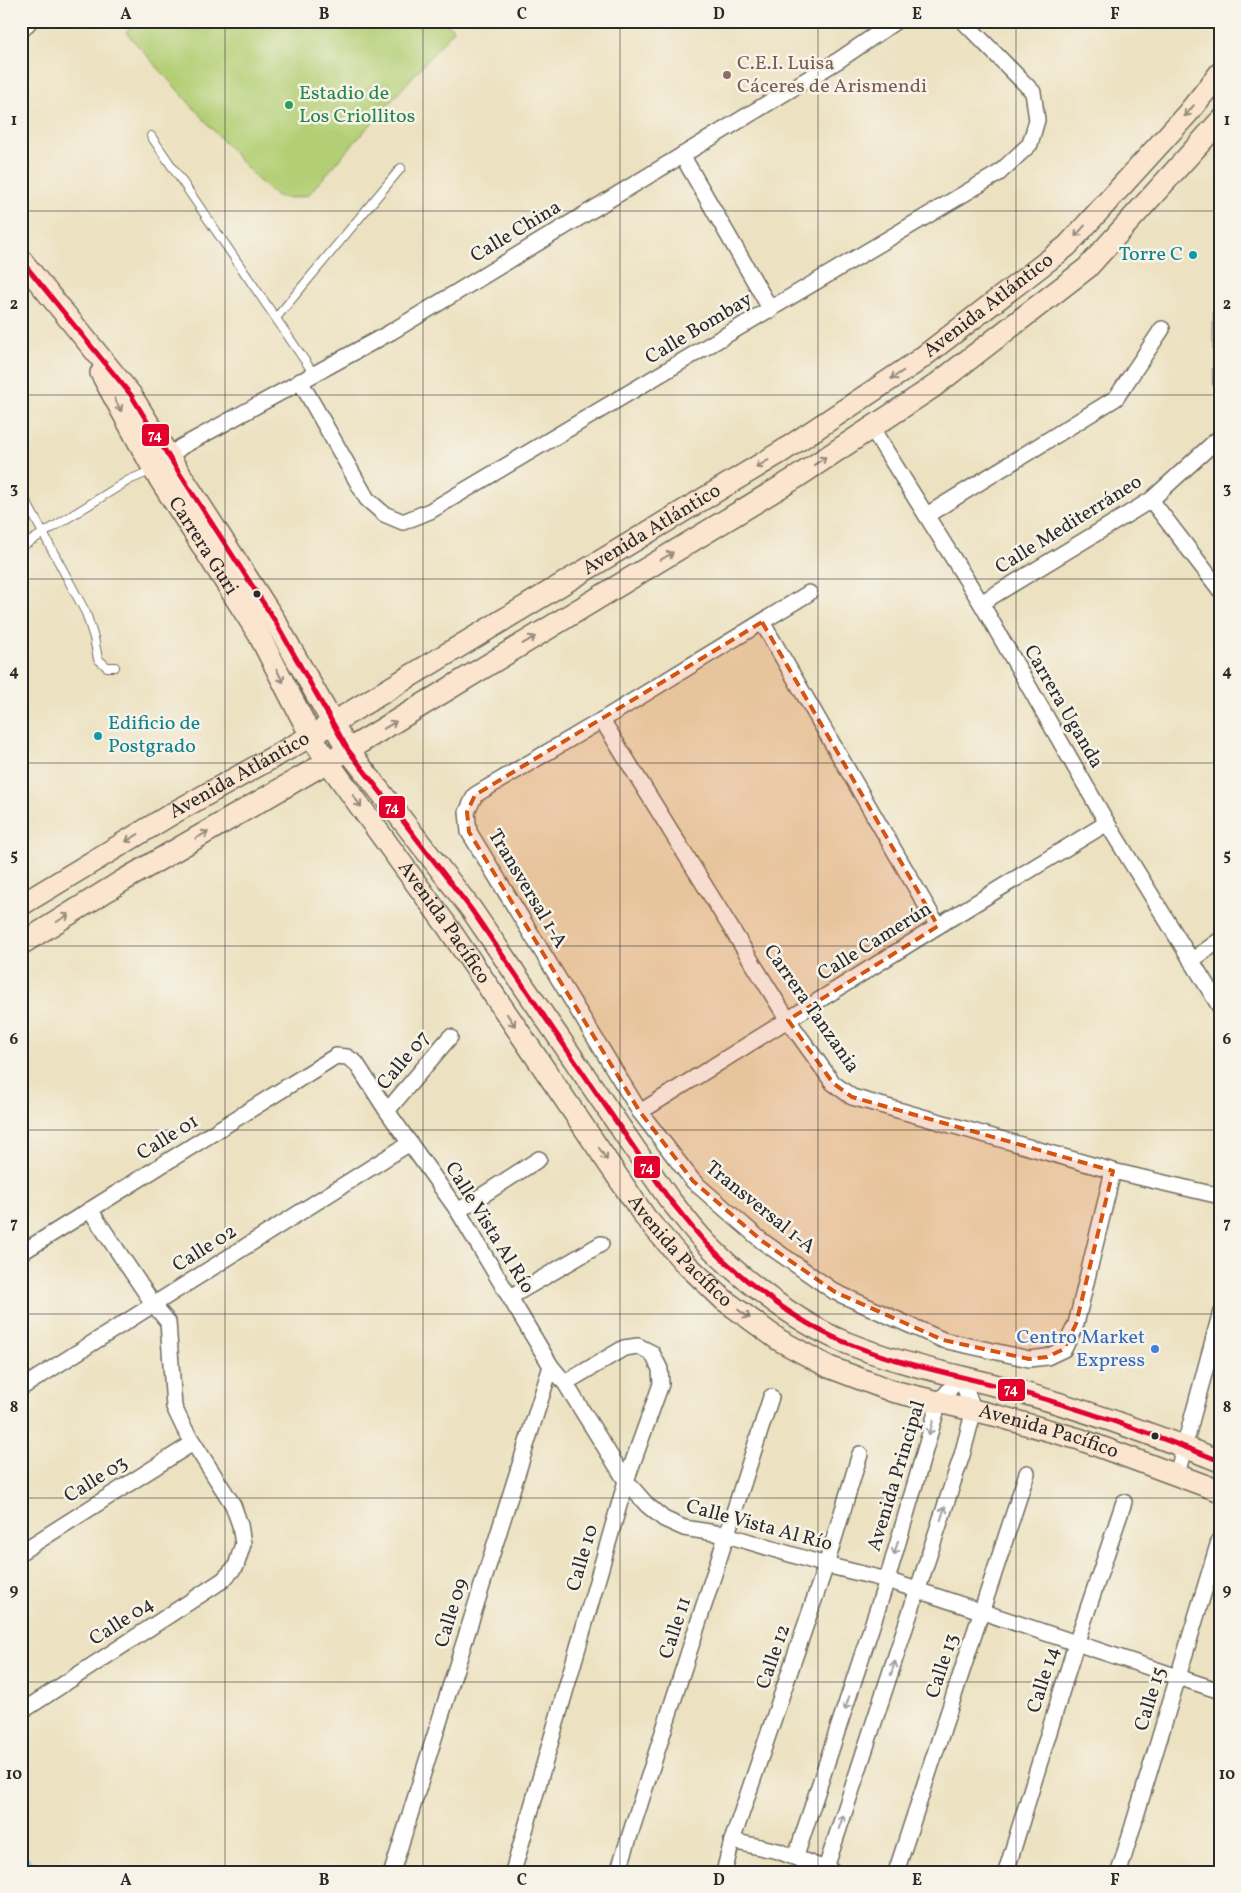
<svg xmlns="http://www.w3.org/2000/svg" width="1241" height="1893" font-family="Vollkorn,serif">
<style>
.green{fill:#b3cf75;stroke:#6f7d50}
.lines{fill:none;stroke-linecap:round;stroke-linejoin:round}
.stream{stroke:#61c8de;stroke-width:5}
.lane-casing{stroke:#6f6b5f;stroke-width:10}
.street-casing{stroke:#6f6b5f;stroke-width:18}
.secondary-casing{stroke:#6f6b5f;stroke-width:24}
.lane{stroke:#fff;stroke-width:8}
.street{stroke:#fff;stroke-width:15}
.secondary{stroke:#fbe5cf;stroke-width:21}
.bus-1-casing{stroke:#f7f3e8;stroke-width:9}
.bus-1{stroke:#e4002b;stroke-width:5}
.oneway{stroke:#93887d}
.oneway2{stroke:#a0a0a0}
.marked{fill:#d5540f;fill-opacity:0.2;stroke:#d5540f;stroke-width:4;stroke-dasharray:10 6;stroke-linejoin:round}
.grid{fill:none;stroke:#2b2b2b;stroke-width:1;stroke-opacity:0.55}
.education-dot{fill:#8d6e63;stroke:#f7f3e8;stroke-width:2}
.leisure-dot{fill:#2e9e5b;stroke:#f7f3e8;stroke-width:2}
.culture-dot{fill:#0f9aa8;stroke:#f7f3e8;stroke-width:2}
.bus-dot{fill:#2b2b2b;stroke:#f7f3e8;stroke-width:2}
.shop-dot{fill:#3f7fe0;stroke:#f7f3e8;stroke-width:2}
.labels{text-anchor:middle;dominant-baseline:central;stroke-width:5;stroke-linejoin:round;paint-order:stroke}
.education-label{font-size:20px;fill:#785e54;stroke:#f7f3e8;text-anchor:start}
.leisure-label{font-size:20px;fill:#27864d;stroke:#f7f3e8;text-anchor:start}
.street-label{font-size:20px;fill:#2b2b2b;stroke:#f7f3e8}
.culture-label{font-size:20px;fill:#0d838f;stroke:#f7f3e8;text-anchor:end}
.shop-label{font-size:20px;fill:#366cbe;stroke:#f7f3e8;text-anchor:end}
.line-badge{stroke:#f7f3e8;stroke-width:2}
.badge-label{font-size:14px;text-anchor:middle;font-weight:bold;fill:#fff}
.neatline{fill:none;stroke:#2b2b2b;stroke-width:2}
.grid-label{font-size:16px;text-anchor:middle;font-weight:bold;fill:#2b2b2b}
</style>
<rect width="100%" height="100%" fill="#f7f3e8"/>
<filter id="ink" filterUnits="userSpaceOnUse"><feTurbulence type="fractalNoise" baseFrequency=".02" numOctaves="2"/><feDisplacementMap in="SourceGraphic" scale="10" xChannelSelector="R" yChannelSelector="G"/><feConvolveMatrix kernelMatrix="1 2 1 2 8 2 1 2 1" color-interpolation-filters="sRGB"/></filter>
<filter id="wash" filterUnits="userSpaceOnUse"><feTurbulence type="fractalNoise" baseFrequency=".0096" numOctaves="4" result="noise"/><feDisplacementMap in="SourceGraphic" scale="20" xChannelSelector="R" yChannelSelector="G"/><feGaussianBlur stdDeviation="1.12" result="paint"/><feColorMatrix in="noise" values="0 0 0 0 0 0 0 0 0 0 0 0 0 0 0 0 0 1.4 0 .05"/><feComposite in="paint" operator="in"/></filter>
<g filter="url(#wash)">
<rect width="100%" height="100%" fill="#ece1c0"/>
<path class="green" d="M136 21H445L454 30 308 195C280 202 276 197 256 178L126 32Z"/>
<g class="lines">
<path class="stream" d="M21 1856 32 1864 38 1872"/>
</g>
</g>
<g filter="url(#ink)">
<g class="lines">
<defs>
<g id="lane">
<path d="M151 136 314 374"/>
<path d="M1220 305 1218 307 1217 383 1220 386"/>
<path d="M276 318 401 168"/>
<path d="M21 492 86 613 94 638 98 659 107 667H115"/>
<path d="M21 547 129 480 153 470"/>
</g>
<g id="street">
<path d="M21 31 30 21"/>
<path d="M682 155 771 310"/>
<path d="M300 381 367 499 384 514 403 522 430 511 999 173 1030 144 1037 120 1033 92 963 21"/>
<path d="M871 427 981 603 1107 823 1220 1007"/>
<path d="M163 462 181 447 391 332 839 60 896 21"/>
<path d="M1151 500 1220 590"/>
<path d="M927 515 1116 398 1162 329"/>
<path d="M809 593 602 720 475 795 467 812 469 832 640 1112 693 1181 762 1241 835 1292 943 1340 1029 1359 1047 1357 1064 1349 1076 1324 1113 1171"/>
<path d="M981 603 1151 500 1220 437"/>
<path d="M762 622 938 926"/>
<path d="M602 720 788 1020 833 1083 852 1097 1113 1171 1220 1196"/>
<path d="M1191 961 1220 940"/>
<path d="M387 1111 450 1037"/>
<path d="M640 1112 938 926 1107 823"/>
<path d="M458 1211 539 1159"/>
<path d="M21 1253 336 1056 347 1057 356 1063 387 1111 458 1211 551 1366 565 1383 626 1481 647 1505 664 1519 684 1528 727 1535 826 1565 887 1580 1220 1691"/>
<path d="M510 1297 601 1244"/>
<path d="M21 1388 410 1143"/>
<path d="M1177 1474 1220 1315"/>
<path d="M21 1552 193 1443"/>
<path d="M21 1706 27 1708 223 1580 236 1566 243 1544 240 1525 233 1505 184 1428 174 1407 168 1322 154 1305 90 1210"/>
<path d="M732 1841 778 1851 833 1872"/>
<path d="M796 1856 887 1580 939 1402 960 1377 974 1410 962 1455 826 1868"/>
<path d="M392 1872 551 1366"/>
<path d="M513 1872 626 1481 661 1384 660 1369 652 1353 638 1346 624 1348 565 1383"/>
<path d="M618 1872 771 1397"/>
<path d="M724 1872 732 1841 826 1565 860 1454"/>
<path d="M896 1872 1027 1473"/>
<path d="M1006 1872 1076 1644 1124 1502"/>
<path d="M1119 1872 1220 1538"/>
</g>
<g id="secondary">
<path d="M21 260 131 395 169 457 275 621 348 750 471 909 669 1199C681 1213 692 1228 705 1242 741 1279 795 1321 842 1341 894 1363 948 1373 1002 1387 1076 1407 1148 1432 1220 1461"/>
<path id="s1" d="M101 373 154 470 258 633 311 736 328 762 447 926 645 1217 684 1262 724 1300 779 1340 829 1367 892 1391 994 1415 1079 1439 1220 1491"/>
<path id="s2" d="M21 905 175 812 311 736 781 452 915 363 1067 246 1188 113 1220 73"/>
<path d="M21 944 124 880 348 750 797 477 933 387 1087 268 1220 121"/>
</g>
</defs>
<use href="#lane" class="lane-casing"/>
<use href="#street" class="street-casing"/>
<use href="#secondary" class="secondary-casing"/>
<use href="#lane" class="lane"/>
<use href="#street" class="street"/>
<use href="#secondary" class="secondary"/>
<defs>
<path id="bus-1" d="M21 260 131 395 169 457 275 621 348 750 471 909 669 1199C681 1213 692 1228 705 1242 741 1279 795 1321 842 1341 894 1363 948 1373 1002 1387 1076 1407 1148 1432 1220 1461"/>
</defs>
<use href="#bus-1" class="bus-1-casing"/>
<use href="#bus-1" class="bus-1"/>
</g>
<defs><path id="oneway-shaft" d="M-6 0H5M1.5-3L5.5 0L1.5 3" fill="none" stroke-width="1.6" stroke-linecap="round" stroke-linejoin="round" transform="scale(1.25)"/></defs>
<g class="oneway">
<use href="#oneway-shaft" transform="translate(1189 111) rotate(130)"/>
<use href="#oneway-shaft" transform="translate(1080 231) rotate(132)"/>
<use href="#oneway-shaft" transform="translate(897 375) rotate(146)"/>
<use href="#oneway-shaft" transform="translate(118 405) rotate(62)"/>
<use href="#oneway-shaft" transform="translate(820 461) rotate(-34)"/>
<use href="#oneway-shaft" transform="translate(762 464) rotate(149)"/>
<use href="#oneway-shaft" transform="translate(667 556) rotate(-31)"/>
<use href="#oneway-shaft" transform="translate(529 640) rotate(-31)"/>
<use href="#oneway-shaft" transform="translate(280 676) rotate(63)"/>
<use href="#oneway-shaft" transform="translate(390 725) rotate(-31)"/>
<use href="#oneway-shaft" transform="translate(357 801) rotate(54)"/>
<use href="#oneway-shaft" transform="translate(202 835) rotate(-30)"/>
<use href="#oneway-shaft" transform="translate(132 838) rotate(149)"/>
<use href="#oneway-shaft" transform="translate(63 918) rotate(-32)"/>
<use href="#oneway-shaft" transform="translate(511 1020) rotate(56)"/>
<use href="#oneway-shaft" transform="translate(603 1154) rotate(56)"/>
<use href="#oneway-shaft" transform="translate(744 1314) rotate(36)"/>
</g>
<g class="oneway2">
<use href="#oneway-shaft" transform="translate(931 1428) rotate(106)"/>
<use href="#oneway-shaft" transform="translate(943 1513) rotate(-72)"/>
<use href="#oneway-shaft" transform="translate(896 1548) rotate(106)"/>
<use href="#oneway-shaft" transform="translate(893 1668) rotate(-72)"/>
<use href="#oneway-shaft" transform="translate(847 1703) rotate(108)"/>
<use href="#oneway-shaft" transform="translate(841 1822) rotate(-72)"/>
</g>
</g>
<path class="marked" d="M762 622 938 926 788 1020 833 1083 852 1097 1113 1171 1076 1324 1064 1349 1047 1357 1029 1359 943 1340 835 1292 762 1241 693 1181 640 1112 469 832 467 812 475 795Z"/>
<path class="grid" d="M225 21V1872M423 21V1872M620 21V1872M818 21V1872M1016 21V1872M21 211H1220M21 395H1220M21 579H1220M21 763H1220M21 946H1220M21 1130H1220M21 1314H1220M21 1498H1220M21 1682H1220"/>
<circle class="education-dot" cx="727" cy="75" r="5"/>
<circle class="leisure-dot" cx="289" cy="105" r="5"/>
<g class="culture-dot">
<circle cx="1193" cy="255" r="5"/>
<circle cx="98" cy="736" r="5"/>
</g>
<g class="bus-dot">
<circle cx="257" cy="594" r="4.5"/>
<circle cx="1155" cy="1436" r="4.5"/>
</g>
<circle class="shop-dot" cx="1155" cy="1349" r="5"/>
<g class="labels">
<g class="education-label">
<text x="737" y="64">C.E.I. Luisa<tspan x="737" dy="23">Cáceres de Arismendi</tspan></text>
</g>
<g class="leisure-label">
<text x="299" y="94">Estadio de<tspan x="299" dy="23">Los Criollitos</tspan></text>
</g>
<g class="street-label">
<text transform="translate(516 232) rotate(-31)">Calle China</text>
<text stroke="none"><textPath href="#s2" startOffset="1139">Avenida Atlántico</textPath></text>
<text transform="translate(699 329) rotate(-31)">Calle Bombay</text>
<text transform="translate(1069 525) rotate(-32)">Calle Mediterráneo</text>
<text stroke="none"><textPath href="#s2" startOffset="734">Avenida Atlántico</textPath></text>
<text stroke="none"><textPath href="#s1" startOffset="201">Carrera Guri</textPath></text>
<text transform="translate(1063 707) rotate(60)">Carrera Uganda</text>
<text stroke="none"><textPath href="#s2" startOffset="254">Avenida Atlántico</textPath></text>
<text transform="translate(527 889) rotate(59)">Transversal 1-A</text>
<text stroke="none"><textPath href="#s1" startOffset="649">Avenida Pacífico</textPath></text>
<text transform="translate(875 942) rotate(-32)">Calle Camerún</text>
<text transform="translate(811 1009) rotate(55)">Carrera Tanzania</text>
<text transform="translate(404 1061) rotate(-50)">Calle 07</text>
<text transform="translate(168 1138) rotate(-32)">Calle 01</text>
<text transform="translate(760 1208) rotate(39)">Transversal 1-A</text>
<text transform="translate(489 1228) rotate(58)">Calle Vista Al Río</text>
<text stroke="none"><textPath href="#s1" startOffset="1054">Avenida Pacífico</textPath></text>
<text transform="translate(205 1249) rotate(-32)">Calle 02</text>
<text stroke="none"><textPath href="#s1" startOffset="1474">Avenida Pacífico</textPath></text>
<text transform="translate(897 1476) rotate(-73)">Avenida Principal</text>
<text transform="translate(96 1480) rotate(-32)">Calle 03</text>
<text transform="translate(759 1526) rotate(15)">Calle Vista Al Río</text>
<text transform="translate(583 1558) rotate(-74)">Calle 10</text>
<text transform="translate(452 1613) rotate(-73)">Calle 09</text>
<text transform="translate(122 1622) rotate(-33)">Calle 04</text>
<text transform="translate(676 1628) rotate(-72)">Calle 11</text>
<text transform="translate(774 1657) rotate(-71)">Calle 12</text>
<text transform="translate(943 1666) rotate(-72)">Calle 13</text>
<text transform="translate(1044 1680) rotate(-73)">Calle 14</text>
<text transform="translate(1151 1699) rotate(-73)">Calle 15</text>
</g>
<g class="culture-label">
<text x="1183" y="255">Torre C</text>
<text x="108" y="724" text-anchor="start">Edificio de<tspan x="108" dy="23">Postgrado</tspan></text>
</g>
<g class="shop-label">
<text x="1145" y="1338">Centro Market<tspan x="1145" dy="23">Express</tspan></text>
</g>
</g>
<g class="line-badge">
<rect x="141" y="423" width="29" height="24" rx="5" fill="#e4002b"/>
<rect x="378" y="795" width="28" height="24" rx="5" fill="#e4002b"/>
<rect x="633" y="1155" width="28" height="24" rx="5" fill="#e4002b"/>
<rect x="997" y="1378" width="29" height="24" rx="5" fill="#e4002b"/>
</g>
<g class="badge-label">
<text x="155" y="440">74</text>
<text x="392" y="812">74</text>
<text x="647" y="1172">74</text>
<text x="1011" y="1394">74</text>
</g>
<rect width="1241" height="1893" fill="none" stroke="#f7f3e8" stroke-width="55"/>
<rect x="28" y="28" width="1186" height="1838" class="neatline"/>
<g class="grid-label">
<text x="126" y="19">A</text>
<text x="324" y="19">B</text>
<text x="522" y="19">C</text>
<text x="719" y="19">D</text>
<text x="917" y="19">E</text>
<text x="1115" y="19">F</text>
<text x="14" y="125">1</text>
<text x="1227" y="125">1</text>
<text x="14" y="309">2</text>
<text x="1227" y="309">2</text>
<text x="14" y="493">3</text>
<text x="1227" y="493">3</text>
<text x="14" y="676">4</text>
<text x="1227" y="676">4</text>
<text x="14" y="860">5</text>
<text x="1227" y="860">5</text>
<text x="14" y="1044">6</text>
<text x="1227" y="1044">6</text>
<text x="14" y="1228">7</text>
<text x="1227" y="1228">7</text>
<text x="14" y="1412">8</text>
<text x="1227" y="1412">8</text>
<text x="14" y="1595">9</text>
<text x="1227" y="1595">9</text>
<text x="14" y="1779">10</text>
<text x="1227" y="1779">10</text>
<text x="126" y="1885">A</text>
<text x="324" y="1885">B</text>
<text x="522" y="1885">C</text>
<text x="719" y="1885">D</text>
<text x="917" y="1885">E</text>
<text x="1115" y="1885">F</text>
</g>
</svg>
